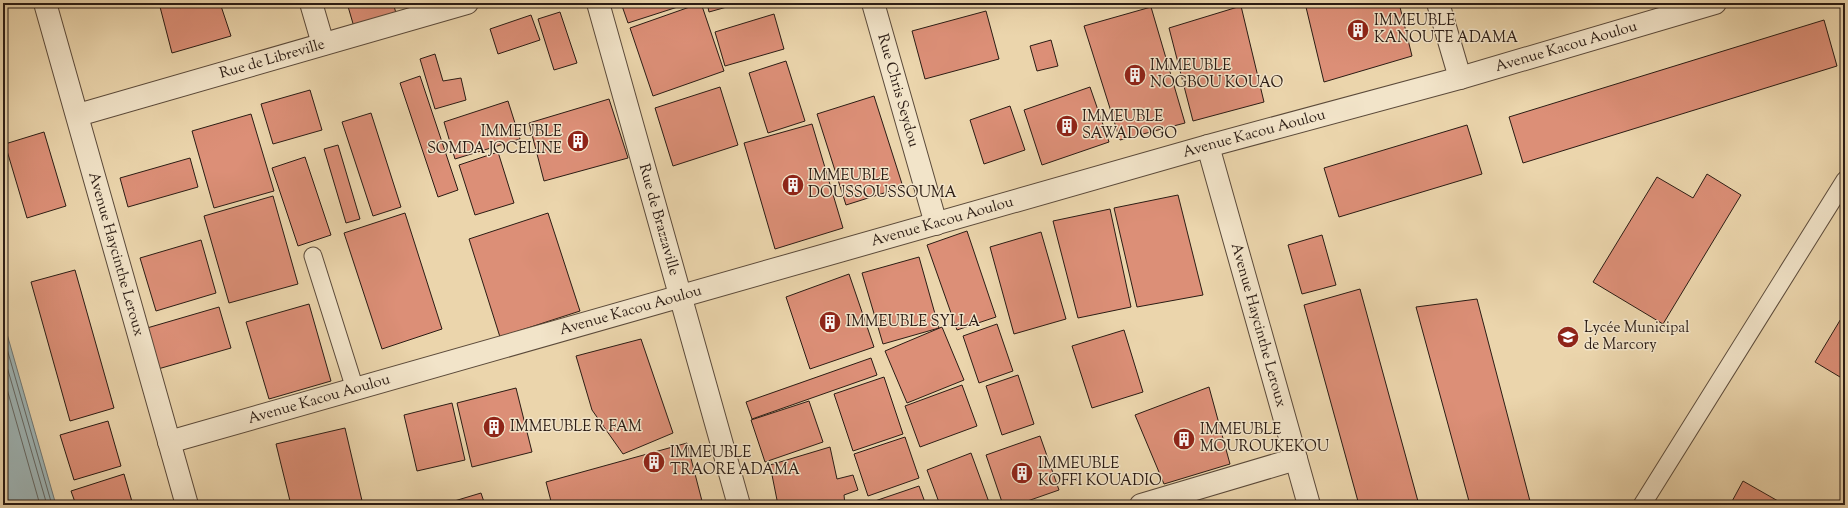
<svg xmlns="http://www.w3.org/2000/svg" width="1848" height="508" viewBox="0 0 1848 508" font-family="'Sorts Mill Goudy',serif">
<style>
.water{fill:#9eb5b6;stroke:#707875}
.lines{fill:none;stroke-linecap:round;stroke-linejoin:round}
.shore{stroke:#646865;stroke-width:1}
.building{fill:#dc8f77;stroke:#2b1c14}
.service-casing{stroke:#5b4a3a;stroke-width:19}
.minor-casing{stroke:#5b4a3a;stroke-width:24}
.service{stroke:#f2e4c9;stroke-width:17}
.minor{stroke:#f2e4c9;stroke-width:22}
.labels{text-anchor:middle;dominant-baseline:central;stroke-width:3;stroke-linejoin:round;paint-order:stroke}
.poi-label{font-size:15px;fill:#2b1c14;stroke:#f2e4c9;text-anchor:start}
.street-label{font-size:15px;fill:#2b1c14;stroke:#f2e4c9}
</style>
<rect width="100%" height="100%" fill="#ebd5ac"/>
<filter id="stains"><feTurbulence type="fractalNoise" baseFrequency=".005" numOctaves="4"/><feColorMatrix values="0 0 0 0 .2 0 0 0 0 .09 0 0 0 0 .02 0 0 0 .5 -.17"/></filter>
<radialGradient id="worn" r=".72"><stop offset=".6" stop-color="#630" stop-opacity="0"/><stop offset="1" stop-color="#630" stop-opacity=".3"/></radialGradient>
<!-- water -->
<polygon class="water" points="3,321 3,320 56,505 9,505 3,485"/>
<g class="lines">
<!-- shore -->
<g class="shore">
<polyline points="3,335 52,505"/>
<polyline points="3,353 47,505"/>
<polyline points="3,375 40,505"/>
</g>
</g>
<!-- building -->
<g class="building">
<polygon points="159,3 220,3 231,36 172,53"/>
<polygon points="347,3 393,3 396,13 354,27"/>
<polygon points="621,3 690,3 628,23"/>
<polygon points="701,3 724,71 653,96 630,28"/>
<polygon points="707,3 741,3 709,12"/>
<polygon points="1305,3 1399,3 1412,56 1324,82"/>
<polygon points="1241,6 1264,102 1193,121 1169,28"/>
<polygon points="1151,7 1185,123 1120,140 1084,26"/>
<polygon points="986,11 999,59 925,79 912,31"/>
<polygon points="560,12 577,63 554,70 538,19"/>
<polygon points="774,14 784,49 725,66 715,32"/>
<polygon points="531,15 540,40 498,54 490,29"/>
<polygon points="1824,20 1837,66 1523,163 1509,117"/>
<polygon points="3,22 6,31 3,32"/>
<polygon points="1051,40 1058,66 1037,71 1030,46"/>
<polygon points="435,54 443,81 461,78 466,100 435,109 420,59"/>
<polygon points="786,61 805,121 768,133 749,73"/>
<polygon points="420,76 458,190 438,197 400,83"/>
<polygon points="720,87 738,145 673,166 655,108"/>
<polygon points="1090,87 1109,142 1042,165 1024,110"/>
<polygon points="310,90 322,130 273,144 261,104"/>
<polygon points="874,96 903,187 846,205 817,114"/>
<polygon points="609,99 628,158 544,181 529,123"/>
<polygon points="508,101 520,139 455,159 444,122"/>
<polygon points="1010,106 1025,150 984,164 970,120"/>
<polygon points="371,113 401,207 373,216 342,122"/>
<polygon points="251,114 274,191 214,208 192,131"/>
<polygon points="812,124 843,228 775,249 744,143"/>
<polygon points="1467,125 1482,174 1339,217 1324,168"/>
<polygon points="44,132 66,206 27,218 5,144"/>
<polygon points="338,145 360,219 346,223 324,149"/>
<polygon points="498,152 514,203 475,215 459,165"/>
<polygon points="305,157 331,235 298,246 272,168"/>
<polygon points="190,158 198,187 128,207 120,178"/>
<polygon points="1707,174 1741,195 1663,324 1593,282 1657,177 1693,198"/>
<polygon points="1178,195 1203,295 1137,307 1114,208"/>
<polygon points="273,196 298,284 229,303 204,216"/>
<polygon points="1110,209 1131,307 1078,318 1053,221"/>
<polygon points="405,213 442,329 382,349 344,233"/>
<polygon points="548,213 580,311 500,337 469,239"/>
<polygon points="967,231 996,317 957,330 927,245"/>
<polygon points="1041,232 1066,319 1014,334 990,247"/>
<polygon points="1322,235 1336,285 1302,294 1288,245"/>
<polygon points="201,240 216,293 156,311 140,258"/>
<polygon points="919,257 939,328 883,344 862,273"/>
<polygon points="75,270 114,408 70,421 31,282"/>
<polygon points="849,274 874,347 810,369 786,297"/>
<polygon points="1360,289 1419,505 1359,505 1304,305"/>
<polygon points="1477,299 1531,505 1470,505 1416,307"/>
<polygon points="309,304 331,381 269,399 246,322"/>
<polygon points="219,307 231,348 158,369 147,328"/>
<polygon points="1845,312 1845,380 1815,362"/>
<polygon points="997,324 1013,371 979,383 963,336"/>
<polygon points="942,327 964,380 907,403 885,351"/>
<polygon points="1124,330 1143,392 1092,408 1072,346"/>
<polygon points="641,339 673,433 623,454 592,410 576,356"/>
<polygon points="871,358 877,375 752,419 746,402"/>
<polygon points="1018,375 1034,424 1002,435 986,386"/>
<polygon points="884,377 903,434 853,451 834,394"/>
<polygon points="962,385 977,426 920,447 905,406"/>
<polygon points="1209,387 1230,464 1164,484 1135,415"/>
<polygon points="516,388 532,452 472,467 457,403"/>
<polygon points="809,401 823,442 765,462 751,420"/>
<polygon points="452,403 465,460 417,471 404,415"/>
<polygon points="108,421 121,466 74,480 60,435"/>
<polygon points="345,428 363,505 291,505 276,444"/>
<polygon points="1040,436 1059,490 1016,505 1003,505 986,455"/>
<polygon points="905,437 919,478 868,496 854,454"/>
<polygon points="687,443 702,501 688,505 552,505 546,482"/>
<polygon points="830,447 837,479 853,475 858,490 844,495 845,505 778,505 770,465"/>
<polygon points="971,453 990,505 940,505 927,470"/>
<polygon points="124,474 133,505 76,505 71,491"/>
<polygon points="1743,481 1785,505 1730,505"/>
<polygon points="919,486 926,505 870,505 869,503"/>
<polygon points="481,493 485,505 441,505"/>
<polygon points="861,502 862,505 849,505"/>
</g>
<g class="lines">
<!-- service casing -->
<g class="service-casing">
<g id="service">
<polyline points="313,256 355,389"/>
<polyline points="1642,505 1845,180"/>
</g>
</g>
<!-- minor casing -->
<g class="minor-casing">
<g id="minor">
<path id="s1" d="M45 3 187 505"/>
<polyline points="311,3 323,44"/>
<path id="s2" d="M598 3 739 505"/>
<path id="s3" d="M873 3 936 224"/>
<polyline points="1438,3 1460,78"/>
<path id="s4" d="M78 115 467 3"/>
<path id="s5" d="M1208 146 1309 505"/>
<path id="s6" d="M169 442 1208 146 1460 78 1715 3"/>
<polyline points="1141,505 1296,459"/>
</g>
</g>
<!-- service -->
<use href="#service" class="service"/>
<!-- minor -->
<use href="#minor" class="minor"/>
</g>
<!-- icons -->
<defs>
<g id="building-disc" transform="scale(1.15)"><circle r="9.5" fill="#8f2418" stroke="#f2e4c9"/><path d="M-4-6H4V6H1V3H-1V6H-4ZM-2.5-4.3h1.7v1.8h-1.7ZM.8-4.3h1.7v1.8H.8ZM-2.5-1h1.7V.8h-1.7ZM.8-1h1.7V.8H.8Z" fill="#fff"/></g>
<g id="school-disc" transform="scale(1.15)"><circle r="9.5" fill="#8f2418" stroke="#f2e4c9"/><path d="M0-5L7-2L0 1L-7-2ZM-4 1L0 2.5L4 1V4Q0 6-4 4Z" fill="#fff"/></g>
</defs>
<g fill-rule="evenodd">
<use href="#building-disc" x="1358" y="30"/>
<use href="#building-disc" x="1135" y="75"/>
<use href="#building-disc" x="1067" y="126"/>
<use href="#building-disc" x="578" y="141"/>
<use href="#building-disc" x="793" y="185"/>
<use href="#building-disc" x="830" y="322"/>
<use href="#school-disc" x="1568" y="337"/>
<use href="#building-disc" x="494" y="427"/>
<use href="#building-disc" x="1184" y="439"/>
<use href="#building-disc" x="654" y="462"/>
<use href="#building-disc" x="1022" y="473"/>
</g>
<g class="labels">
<!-- poi labels -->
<g class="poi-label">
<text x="1374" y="21">IMMEUBLE<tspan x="1374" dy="17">KANOUTE ADAMA</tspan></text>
<text x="1150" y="66">IMMEUBLE<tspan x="1150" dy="17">NOGBOU KOUAO</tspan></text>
<text x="1082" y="117">IMMEUBLE<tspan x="1082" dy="17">SAWADOGO</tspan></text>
<text x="562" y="132" text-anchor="end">IMMEUBLE<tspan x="562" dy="17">SOMDA JOCELINE</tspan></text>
<text x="808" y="176">IMMEUBLE<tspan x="808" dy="17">DOUSSOUSSOUMA</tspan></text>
<text x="846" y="322">IMMEUBLE SYLLA</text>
<text x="1584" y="328">Lycée Municipal<tspan x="1584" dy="17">de Marcory</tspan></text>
<text x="510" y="427">IMMEUBLE R FAM</text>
<text x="1200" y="430">IMMEUBLE<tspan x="1200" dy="17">MOUROUKEKOU</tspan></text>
<text x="670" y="453">IMMEUBLE<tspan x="670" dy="17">TRAORE ADAMA</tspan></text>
<text x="1038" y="464">IMMEUBLE<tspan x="1038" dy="17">KOFFI KOUADIO</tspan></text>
</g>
<!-- street labels -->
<g class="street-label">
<text stroke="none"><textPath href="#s6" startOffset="1452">Avenue Kacou Aoulou</textPath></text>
<text stroke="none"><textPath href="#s4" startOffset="202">Rue de Libreville</textPath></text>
<text stroke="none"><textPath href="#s3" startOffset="91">Rue Chris Seydou</textPath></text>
<text stroke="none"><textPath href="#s6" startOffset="1128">Avenue Kacou Aoulou</textPath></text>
<text stroke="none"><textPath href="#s2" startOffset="225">Rue de Brazzaville</textPath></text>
<text stroke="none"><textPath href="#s6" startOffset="804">Avenue Kacou Aoulou</textPath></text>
<text stroke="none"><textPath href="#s1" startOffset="261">Avenue Haycinthe Leroux</textPath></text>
<text stroke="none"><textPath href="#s6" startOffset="480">Avenue Kacou Aoulou</textPath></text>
<text stroke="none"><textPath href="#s5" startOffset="186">Avenue Haycinthe Leroux</textPath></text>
<text stroke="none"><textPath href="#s6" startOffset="156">Avenue Kacou Aoulou</textPath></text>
</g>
</g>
<!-- margin -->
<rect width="1848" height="508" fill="none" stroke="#ebd5ac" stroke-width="16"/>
<rect x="4" y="4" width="1840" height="500" fill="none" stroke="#2b1c14" stroke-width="2"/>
<rect x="8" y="8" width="1832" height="492" fill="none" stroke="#2b1c14"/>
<rect width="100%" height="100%" filter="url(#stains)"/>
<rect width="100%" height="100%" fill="url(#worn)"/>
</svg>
